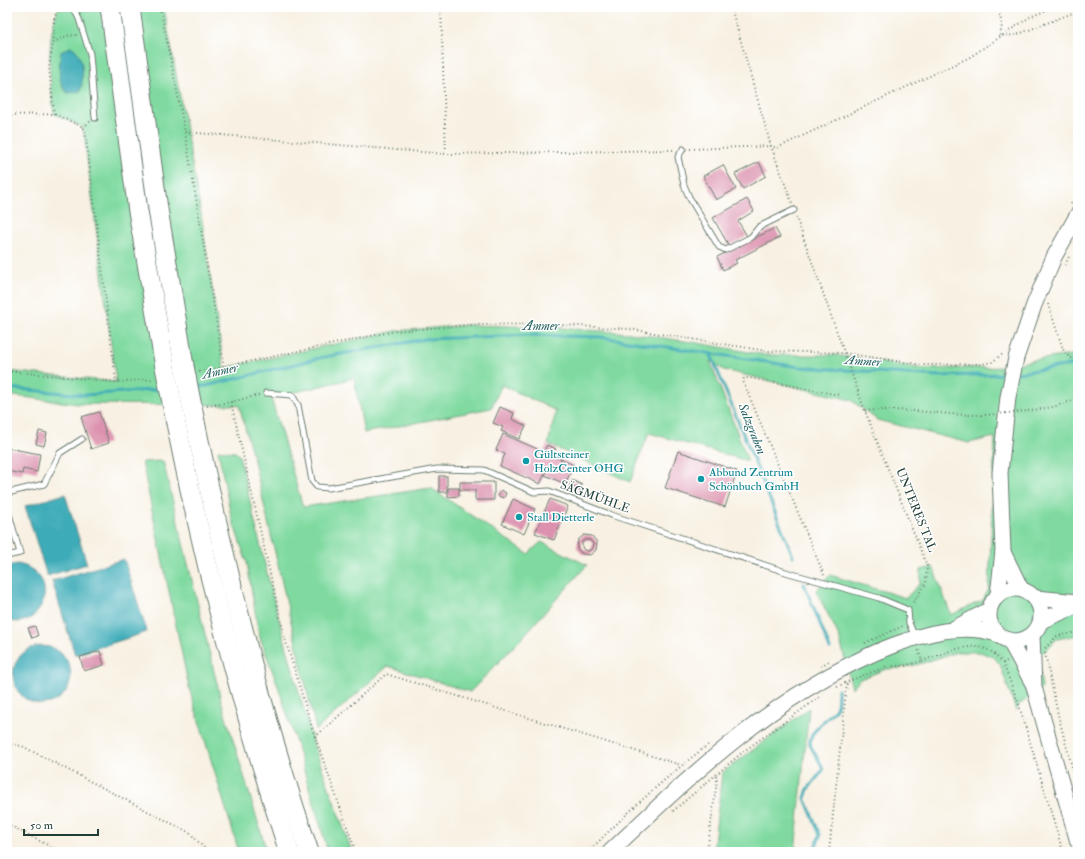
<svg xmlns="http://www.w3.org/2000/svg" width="1085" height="859" viewBox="0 0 1085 859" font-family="'IM FELL Double Pica',serif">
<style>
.green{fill:#80daa0;stroke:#508c6a}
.water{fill:#3cacb8;stroke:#2e7476}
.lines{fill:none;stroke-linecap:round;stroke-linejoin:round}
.stream{stroke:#3cacb8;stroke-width:3}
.building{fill:#dc92ae;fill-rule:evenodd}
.lane-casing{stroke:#6b7c71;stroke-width:7}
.secondary-casing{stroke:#6b7c71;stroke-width:17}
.highway-casing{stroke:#6b7c71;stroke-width:21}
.path{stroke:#6b7c71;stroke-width:2;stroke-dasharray:1 3;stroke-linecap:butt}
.lane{stroke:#fff;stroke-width:5}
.secondary{stroke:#fff;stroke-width:15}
.highway{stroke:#fff;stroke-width:19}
.highway-bridge-casing{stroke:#6b7c71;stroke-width:21;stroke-linecap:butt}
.path-bridge{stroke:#6b7c71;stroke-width:2;stroke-dasharray:1 3;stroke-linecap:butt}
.highway-bridge{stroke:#fff;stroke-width:19}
.culture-dot{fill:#0f9aa8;stroke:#fff;stroke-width:1.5}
.labels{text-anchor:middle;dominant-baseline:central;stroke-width:3;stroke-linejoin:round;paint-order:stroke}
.culture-label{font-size:12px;fill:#0d838f;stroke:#fff;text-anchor:start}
.street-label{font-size:12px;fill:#1f3d34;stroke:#fff}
.water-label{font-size:13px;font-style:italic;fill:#296462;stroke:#fff}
</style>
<rect width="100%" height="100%" fill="#fff"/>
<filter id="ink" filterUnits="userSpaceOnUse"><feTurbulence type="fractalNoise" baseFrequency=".025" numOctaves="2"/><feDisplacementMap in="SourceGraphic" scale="8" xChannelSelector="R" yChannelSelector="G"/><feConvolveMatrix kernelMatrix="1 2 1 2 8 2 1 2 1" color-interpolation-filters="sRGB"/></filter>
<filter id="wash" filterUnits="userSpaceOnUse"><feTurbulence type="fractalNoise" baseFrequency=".012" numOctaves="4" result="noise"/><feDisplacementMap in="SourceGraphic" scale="16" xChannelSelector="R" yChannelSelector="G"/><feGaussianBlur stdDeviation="0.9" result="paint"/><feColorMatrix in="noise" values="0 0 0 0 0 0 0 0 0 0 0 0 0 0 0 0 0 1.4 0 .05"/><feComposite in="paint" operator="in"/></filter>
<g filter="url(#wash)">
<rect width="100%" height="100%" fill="#f8f1e3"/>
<!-- green -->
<g class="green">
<path d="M59 7H164L201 214 224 368 395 331 469 325 548 327 629 333 692 342 766 355H834L923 369 1005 367 1029 361 1078 354V635L1057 639 1038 657 1042 688 1019 705 1016 711 1000 664 993 657 980 652H957L919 664 901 668 886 669 860 679 852 688 839 636 816 591 830 575 906 598 920 583 921 570 933 567 951 615 983 600 989 589 995 437 969 443 877 420 851 400 724 370 710 361 748 461 649 433 630 482 548 444 556 411 502 385 491 408 364 433 354 378 271 398 303 507 431 488 528 554 541 542 587 565 520 640 470 692 388 666 316 730 253 457 239 405 78 404 7 395V371L116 382 83 127 54 114C50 79 45 41 59 7Z"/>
<polygon points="218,450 235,452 239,455 272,594 313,743 352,852 328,852 294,736 278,686 259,635 247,563 231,516"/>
<polygon points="163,461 221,700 267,852 239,852 189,688 142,462"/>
<polygon points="809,708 795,852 713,852 722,773"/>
</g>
<!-- water -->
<g class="water">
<path d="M70 47 74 48C84 57 84 79 80 91L68 93C57 86 59 64 61 52Z"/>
<polygon points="65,494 87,564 47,576 25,506"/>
<polygon points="124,559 147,632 75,655 52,581"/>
<path d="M18 564C64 574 43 633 7 620V566Z"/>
<circle cx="42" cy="675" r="29"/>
</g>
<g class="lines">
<!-- stream -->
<g class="stream">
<polyline points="711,355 793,556"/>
<polyline points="1017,373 1078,364"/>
<polyline points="194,386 206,386 324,357 426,339 529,335 601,337 800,367 938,376 1009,374"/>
<polyline points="7,388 85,395 163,389"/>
<polyline points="804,584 830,649"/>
<path d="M814 852 820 835 805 798 808 789 823 770C821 760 811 751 810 743 809 730 831 718 837 706 838 702 838 695 838 690"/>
</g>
</g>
<g id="blocks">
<!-- building -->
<g class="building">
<polygon points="759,162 766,176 743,189 735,174"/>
<polygon points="723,165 736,189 716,200 703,176"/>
<polygon points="747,199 754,211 738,221 747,236 729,246 713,218"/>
<polygon points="775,228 780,237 735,260 737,263 723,270 717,257"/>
<polygon points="500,407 514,413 512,419 526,426 519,439 501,431 503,427 493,423"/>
<polygon points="99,412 109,443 91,449 81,417"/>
<polygon points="39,431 47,433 44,446 36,444"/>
<polygon points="503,434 574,465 565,484 545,475 549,465 540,484 500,466 505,454 496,450"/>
<polygon points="547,445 556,449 554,455 544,451"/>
<polygon points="7,448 40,454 37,472 23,469 22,474 7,471"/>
<polygon points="678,451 737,471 725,507 665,488"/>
<rect x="439" y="476" width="8" height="16"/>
<polygon points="572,480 582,485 580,491 569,486"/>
<polygon points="460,482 494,482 494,500 475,500 475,490 460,490"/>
<polygon points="448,488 459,488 459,496 448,497"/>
<polygon points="501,490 506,493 504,498 498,496"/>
<polygon points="513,499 535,509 524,534 502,524"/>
<polygon points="550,499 568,506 554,540 535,533"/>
<path d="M584 535 592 536 597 542 596 550 590 555 582 554 577 548 578 540ZM586 540H590L593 544 592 548 589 551 584 550 582 547V542Z"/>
<polygon points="35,626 38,636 32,638 28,628"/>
<polygon points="100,651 104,665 84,671 80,657"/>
</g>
</g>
</g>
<g filter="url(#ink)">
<use href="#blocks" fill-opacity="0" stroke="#6b7c71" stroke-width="1"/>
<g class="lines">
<!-- lane casing -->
<g class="lane-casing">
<g id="lane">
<polyline points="73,7 79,19 90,54 95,118"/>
<polyline points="683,149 678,157 684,185 689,197 719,247 726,250 751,237 759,227 794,210"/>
<polyline points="266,393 292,395 298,405 312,481 317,487 329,488 437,469 484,470 534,492 549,491 614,516 789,573 879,598 908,610 909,623 915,637"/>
<polyline points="7,493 44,484 60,453 82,439"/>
<polyline points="7,507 20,553 7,556"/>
</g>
</g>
<!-- secondary casing -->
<g class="secondary-casing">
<g id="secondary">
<polyline points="1003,552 1021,589"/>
<circle cx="1015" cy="615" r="26"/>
<polyline points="998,595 1003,551 1000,473 1008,397 1016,358 1034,305 1054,257 1078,214"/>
<polyline points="1036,598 1078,602"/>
<polyline points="1041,621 1078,605"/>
<polyline points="955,628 989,610"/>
<polyline points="1032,635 1034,687 1078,842"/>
<polyline points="1009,640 1032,682"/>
<path d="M610 852C694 772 784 687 894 645 927 633 962 623 997 634"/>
</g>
</g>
<!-- highway casing -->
<g class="highway-casing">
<g id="highway">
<polyline points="110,7 138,211 165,367"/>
<polyline points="130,7 158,209 184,366"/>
<path d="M195 422C225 567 261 712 309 852"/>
<path d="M176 423C205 568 243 711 289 852"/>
</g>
</g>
<!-- path -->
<g class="path">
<polyline points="160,7 185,132 224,368"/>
<polyline points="441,7 446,154"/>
<polyline points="731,7 771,146 792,203"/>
<polyline points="998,7 1002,25 1000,36 1016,35 1078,11"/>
<polyline points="53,43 54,19 59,7"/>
<polyline points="54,114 49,68 53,43 66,36 78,35"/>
<polyline points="7,115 54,114 83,127 85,131 116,382"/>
<polyline points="83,127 91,121"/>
<polyline points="185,132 446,154 674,150"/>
<polyline points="690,149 771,146 777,148 970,57 1030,17 1054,7"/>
<polyline points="1071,204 1078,194"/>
<polyline points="796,217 865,411 927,566 926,583 912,604"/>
<polyline points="1065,265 1069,257"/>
<polyline points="1048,304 1064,352 1071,358 1078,358"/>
<polyline points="7,371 116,382 153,379"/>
<polyline points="199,372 395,331 469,325 547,324 629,329 767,351 844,353 922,365 982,364 992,362 1004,353"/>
<polyline points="231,402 285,639 315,737 356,852"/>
<polyline points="207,406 231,402 259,395"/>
<path d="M865 411C905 407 945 416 985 415"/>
<polyline points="1028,411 1053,407 1078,399"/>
<polyline points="824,575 743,381 744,378 750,378 839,395"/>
<polyline points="865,643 903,626"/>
<polyline points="1045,648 1057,636 1078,632"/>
<polyline points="1045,653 1058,715 1078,789"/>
<path d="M922 661C940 655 964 643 983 648 992 650 997 657 1003 663L1007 661"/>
<polyline points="1003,663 1019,705 1063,852"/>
<polyline points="821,666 829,661"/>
<polyline points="837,687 847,682"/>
<polyline points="315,737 386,674 681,765"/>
<polyline points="7,744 22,746 190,833 208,852"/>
<polyline points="673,811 744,751 821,696"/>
<polyline points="7,824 61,852"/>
<path d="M588 852C626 814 664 778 708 745"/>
<polyline points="707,852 717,781 716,776"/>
<polyline points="829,852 847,682 887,666 904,666 922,661 918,649"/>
</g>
<!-- lane -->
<use href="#lane" class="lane"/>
<!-- secondary -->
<use href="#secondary" class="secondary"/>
<!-- highway -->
<use href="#highway" class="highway"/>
<!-- highway-bridge casing -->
<g class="highway-bridge-casing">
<g id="highway-bridge">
<polyline points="184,366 195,422"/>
<polyline points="165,367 176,423"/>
</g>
</g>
<!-- path-bridge -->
<polyline class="path-bridge" points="985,415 1028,411"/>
<!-- highway-bridge -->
<use href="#highway-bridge" class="highway-bridge"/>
</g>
</g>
<!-- markers -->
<g class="culture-dot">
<circle cx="526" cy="461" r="4"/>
<circle cx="701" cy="479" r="4"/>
<circle cx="519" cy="517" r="4"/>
</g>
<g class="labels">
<!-- culture labels -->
<g class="culture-label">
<text x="534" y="454">Gültsteiner<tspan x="534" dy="14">HolzCenter OHG</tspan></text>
<text x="709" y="472">Abbund Zentrum<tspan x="709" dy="14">Schönbuch GmbH</tspan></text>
<text x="527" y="517">Stall Dietterle</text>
</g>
<!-- street labels -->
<g class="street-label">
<text transform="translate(595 497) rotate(20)">SÄGMÜHLE</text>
<text transform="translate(916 510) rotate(68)">UNTERES TAL</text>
</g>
<!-- water labels -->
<g class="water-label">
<text x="541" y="326">Ammer</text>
<text transform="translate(863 361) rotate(4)">Ammer</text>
<text transform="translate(220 371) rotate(-12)">Ammer</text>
<text transform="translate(752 429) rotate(68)">Salzgraben</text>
</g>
</g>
<!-- margin -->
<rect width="1085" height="859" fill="none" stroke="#fff" stroke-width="24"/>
<!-- scale -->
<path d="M24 829v6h74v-6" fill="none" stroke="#1f3d34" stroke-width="2"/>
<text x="30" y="829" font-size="12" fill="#1f3d34" stroke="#ffffff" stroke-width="3" paint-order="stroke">50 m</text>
</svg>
